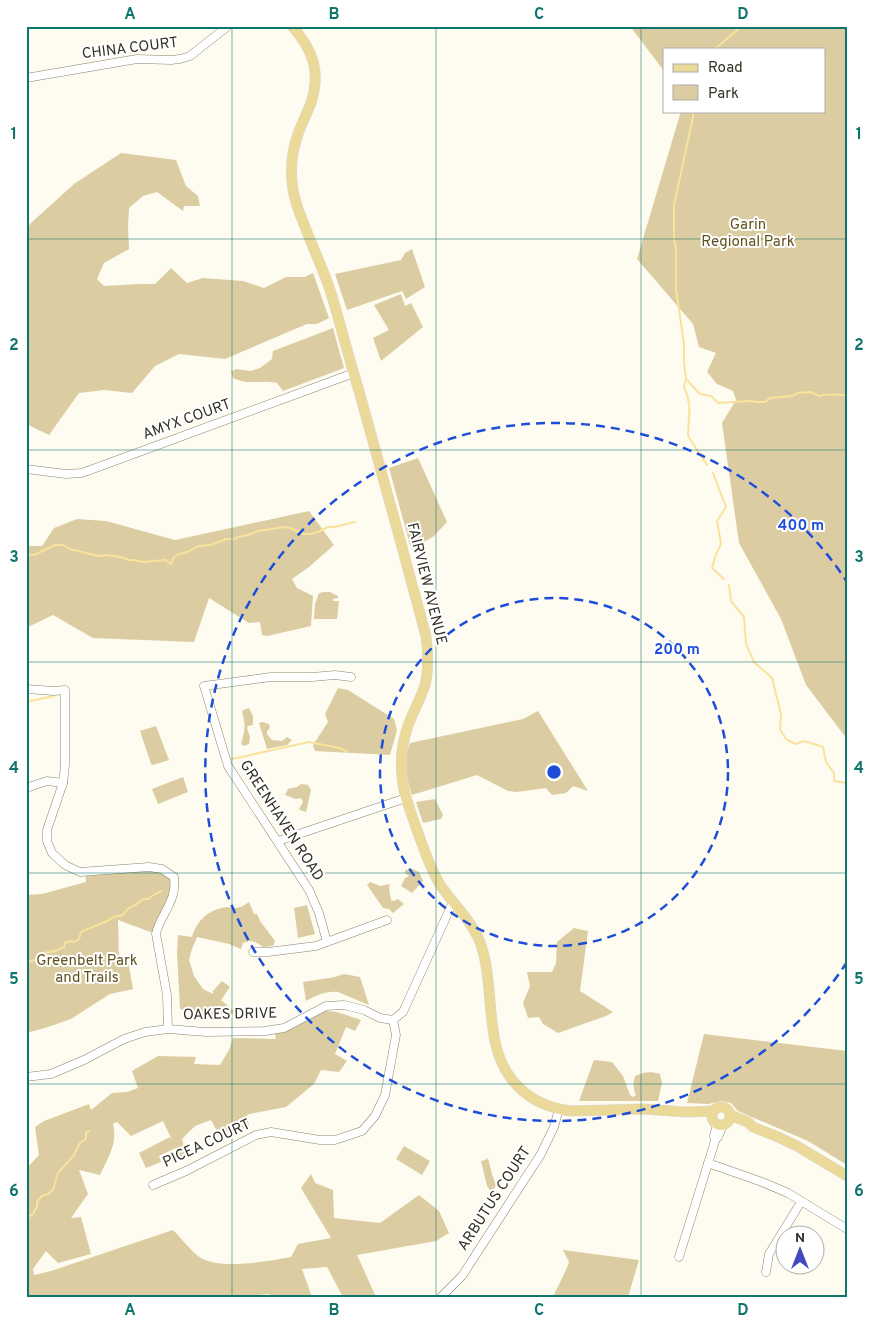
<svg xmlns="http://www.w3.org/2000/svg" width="873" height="1323" viewBox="0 0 873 1323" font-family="Overpass,sans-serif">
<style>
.green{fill:#dbcda1}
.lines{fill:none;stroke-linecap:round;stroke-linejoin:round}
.stream{stroke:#f9e39c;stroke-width:2}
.minor-casing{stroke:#8b846b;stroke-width:9}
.major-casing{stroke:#dadad8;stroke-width:11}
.minor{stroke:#fff;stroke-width:8}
.major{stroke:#ebd99a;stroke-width:10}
.grid{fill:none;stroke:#0f766e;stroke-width:1;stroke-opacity:0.55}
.ring{fill:none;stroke:#1d4ed8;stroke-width:2.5;stroke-dasharray:9 6}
.labels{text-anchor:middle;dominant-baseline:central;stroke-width:4;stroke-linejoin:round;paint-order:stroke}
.street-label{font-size:15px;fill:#333026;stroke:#fff}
.park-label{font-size:15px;fill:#61521d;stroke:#fff}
.centre{fill:#1d4ed8;stroke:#fff;stroke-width:2.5}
.ring-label{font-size:15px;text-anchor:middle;font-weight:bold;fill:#1d4ed8;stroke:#fff;stroke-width:4;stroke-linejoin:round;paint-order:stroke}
.neatline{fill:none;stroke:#0f766e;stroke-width:2}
.grid-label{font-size:16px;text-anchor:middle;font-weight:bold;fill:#0f766e}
</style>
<rect width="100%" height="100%" fill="#fefbf0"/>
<!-- green -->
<g class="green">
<polygon points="630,26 847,26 847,739 806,685 781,619 739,543 722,423 736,400 733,391 717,384 707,372 716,353 699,347 693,324 637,259 681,111 824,111 824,49 664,49 664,71"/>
<polygon points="121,153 176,160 186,186 198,196 200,206 184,206 183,211 157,192 143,196 129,208 128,227 129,249 104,263 97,279 104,286 141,284 155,284 171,268 187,283 203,278 243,281 264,288 286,277 305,277 313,273 329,318 317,324 307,324 225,359 179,354 155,366 132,393 104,390 79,393 49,435 26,424 26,230 31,223 74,184"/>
<polygon points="412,249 425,287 406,299 402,291 347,310 335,274 401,260 405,253"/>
<polygon points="401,294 405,306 411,303 423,327 381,361 373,338 389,330 374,305"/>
<path d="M333 328 344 368 283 391 277 383C260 379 250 386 233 378L231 372 236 369 250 371 260 368 272 359 273 351Z"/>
<polygon points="418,458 447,522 434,536 414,548 410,545 389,468"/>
<polygon points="309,511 334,545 309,567 292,579 297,588 313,596 311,626 267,636 262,635 260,622 249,623 209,598 194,642 93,638 53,615 26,628 26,546 42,546 54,528 77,519 106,521 175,540"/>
<polygon points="324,592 330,592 338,596 338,598 333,599 333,601 339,601 337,619 314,619 315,604 319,593"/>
<polygon points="338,688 348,690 394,719 397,730 390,755 315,751 313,745 328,722 325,714"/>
<path d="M249 708 253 716V725L248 726 247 728 250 737 249 744 244 746 241 744C245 731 246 725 242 712L243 710Z"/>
<path d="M538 711 588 791 573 786 566 793 552 795 546 788 517 792 508 791 477 775 412 795C406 775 401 763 410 743L523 719Z"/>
<polygon points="262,722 269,724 270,728 267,731 267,734 272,740 282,741 287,737 292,740 287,745 267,749 259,723"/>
<polygon points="156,726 169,760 153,765 151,764 140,731"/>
<polygon points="183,777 188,792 158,804 152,789"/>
<polygon points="301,784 308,785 311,790 306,812 300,810 299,809 303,802 301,798 296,799 285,795 288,789 297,787"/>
<polygon points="435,799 443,815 441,819 423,823 416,802"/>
<polygon points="149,867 172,870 174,882 156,934 118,920 119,961 128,961 133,989 110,994 71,1019 45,1028 26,1033 26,895 42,894 86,882 85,873"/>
<polygon points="413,869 419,872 423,881 412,893 401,886 405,878 409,876 405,873 405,870"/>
<polygon points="370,882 380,886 390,884 389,888 391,900 394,901 398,899 404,904 393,913 389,909 383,908 367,885"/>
<path d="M249 902 254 914H257L260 921 275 941 273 946 263 947C256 942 252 939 243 943L241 949 229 944 197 937 192 949 189 960 194 976 203 989 213 994V991L222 981 230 987 221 1000 234 1011 232 1015C215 1014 196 1015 180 1009L177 953 178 935 192 937C197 920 209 909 227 907 229 907 232 908 234 908 240 908 245 905 249 902Z"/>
<polygon points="307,905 315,934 298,938 294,908"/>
<polygon points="574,928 588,931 580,991 613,1012 606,1016 558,1033 543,1024 539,1017 528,1018 523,1003 530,986 527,972 552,972 556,963 557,942"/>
<path d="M344 974 360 977 369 1005 338 992C326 991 317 995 306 1001L303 982 335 977Z"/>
<path d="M325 1011 337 1012 361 1020 355 1031 346 1027 335 1054 347 1061 339 1072 321 1070 314 1084 286 1107 249 1114 247 1115 249 1126 219 1135 211 1120 195 1126 182 1139 187 1157 181 1159 176 1148 159 1156 161 1162 146 1168 139 1153 170 1137 173 1142 163 1121 131 1136 117 1122 113 1124C118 1143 108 1158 100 1175L79 1170 88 1194 71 1218 81 1217 91 1254 58 1263 46 1251 33 1269 34 1275 51 1271 173 1230C180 1237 194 1254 201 1258 222 1270 268 1261 291 1257L298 1244 331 1238 301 1188 311 1174 315 1183 333 1190 334 1218 380 1223 419 1195 439 1211 449 1233 436 1241 357 1255 376 1297H343L327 1267 302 1269 312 1297H271L269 1294 257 1295 256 1297H26V1169L39 1155 35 1127 44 1121 89 1104 91 1110 112 1093 127 1092 138 1088 132 1071 158 1056 196 1057 194 1064 220 1065 229 1050 233 1038 276 1039 275 1034 311 1016Z"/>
<polygon points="704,1034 847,1051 847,1165 808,1141 738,1111 731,1103 722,1101 708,1104 687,1103"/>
<path d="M594 1060 612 1062 623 1076 630 1095 633 1097 636 1095C633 1088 633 1083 635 1076 643 1072 651 1071 660 1074L662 1083 658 1101H579Z"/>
<polygon points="404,1146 430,1161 422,1175 396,1159"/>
<polygon points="488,1158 492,1174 496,1185 492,1193 487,1186 481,1161 485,1160"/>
<path d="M563 1250 639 1260 628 1297H553C558 1285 565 1274 569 1262Z"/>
</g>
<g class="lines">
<!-- stream -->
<g class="stream">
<polyline points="715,49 742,26"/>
<path d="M693 111V117L674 205V237L676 251V289L684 344V363L686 379 684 387C693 406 688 417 688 436L707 465"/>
<path d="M687 380 700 394 711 396 718 403 749 401 758 402H765L770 398 792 396 798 393 810 392 820 396C828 393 838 395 847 395"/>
<polyline points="713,473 726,507 717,521 721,544 716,554 712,568 724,579"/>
<polyline points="26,555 34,555 55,545 63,545 70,549 98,556 106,555 121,557 129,560 133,560 143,562 165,560 171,564 174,557 179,554 188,552 198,546 210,545 227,539 235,539 238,537 248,535 258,531 285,527 290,528 304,534 310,534 318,532 328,527 334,527 355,522"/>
<polyline points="729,585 731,601 744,617 746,644 754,662 772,678 781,714 780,730 787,740 796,744 804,741 823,747 826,762 834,773 834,781 847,783"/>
<polyline points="26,702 54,696"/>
<polyline points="232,759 309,742 339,748 347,751"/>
<path d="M26 963 35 960H39L42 958 43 953 55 951 64 947 65 943 71 941 75 942 79 939 81 932C92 926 105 924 115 916 123 917 123 914 128 909 133 904 129 909 135 905 141 902 141 898 149 899L152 896 161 891"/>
<polyline points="26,1217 32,1215 37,1207 37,1202 42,1196 48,1194 53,1190 58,1173 74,1155 80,1143 86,1139 86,1133 89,1131"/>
</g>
<!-- minor casing -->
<g class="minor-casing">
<g id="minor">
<polyline points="26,78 137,59 171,60 180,59 190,56 228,26"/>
<polyline points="26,469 66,474 82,473 354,373"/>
<path d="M26 689 54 691 65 690V765L63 783 47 830V841L52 853 65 865 80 872 149 867 162 869 174 877C174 881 175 885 174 889 173 905 159 918 156 934L167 995 168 1029"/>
<polyline points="26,788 47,781 63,783"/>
<polyline points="278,841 406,798"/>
<polyline points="327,942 319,913 309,890 228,766 204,686 271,677 312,677 335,675 351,677"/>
<polyline points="253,952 268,952 316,946 387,920"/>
<polyline points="26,1077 51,1074 84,1060 124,1039 145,1032 168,1029 206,1032 265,1031 284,1028 326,1006 344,1005 364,1010 380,1018 393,1020 403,1012 453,902"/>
<polyline points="716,1139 718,1137 723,1125"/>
<polyline points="708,1163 762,1182 788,1193 847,1229"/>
<polyline points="153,1185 186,1171 256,1135 271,1132 320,1140 335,1140 362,1131 375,1116 385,1095 396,1035 393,1020"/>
<polyline points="679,1257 715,1141 714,1136 717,1124"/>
<polyline points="766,1272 769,1254 801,1202"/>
<polyline points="441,1297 462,1276 541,1154 554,1127 559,1109"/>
</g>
</g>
<!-- major casing -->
<g class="major-casing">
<g id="major">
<path d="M292 26C313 50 321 71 311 103 307 113 302 123 298 134 292 151 290 172 293 190 295 200 298 210 302 219 311 244 323 268 331 293 341 326 349 359 359 391 382 473 404 554 426 636 428 652 429 669 425 685 421 698 414 710 409 723 403 739 400 758 402 776 403 794 411 812 417 830 424 849 430 869 441 886 454 905 473 922 481 945 495 986 484 1042 510 1077 525 1098 547 1108 571 1111L643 1109 686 1112 714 1111"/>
<circle cx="721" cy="1116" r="9"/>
<polyline points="730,1115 748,1122 753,1127 778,1137 797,1146 847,1176"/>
</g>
</g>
<!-- minor -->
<use href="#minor" class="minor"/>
<!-- major -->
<use href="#major" class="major"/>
</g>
<!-- grid -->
<path class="grid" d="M232 26V1297M436 26V1297M641 26V1297M26 239H847M26 450H847M26 662H847M26 873H847M26 1084H847"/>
<!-- distance rings -->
<g class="ring">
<circle cx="554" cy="772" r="174"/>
<path d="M847 962A349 349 0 1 1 847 582"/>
</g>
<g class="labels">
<!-- street labels -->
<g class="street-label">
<text transform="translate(130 49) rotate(-7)">CHINA COURT</text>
<text transform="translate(187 420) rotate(-20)">AMYX COURT</text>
<text transform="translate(426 584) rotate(76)">FAIRVIEW AVENUE</text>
<text transform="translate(281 821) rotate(57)">GREENHAVEN ROAD</text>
<text transform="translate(230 1015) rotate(-1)">OAKES DRIVE</text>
<text transform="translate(207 1144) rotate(-25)">PICEA COURT</text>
<text transform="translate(495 1199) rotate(-57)">ARBUTUS COURT</text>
</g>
<!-- park labels -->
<g class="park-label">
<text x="748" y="225">Garin<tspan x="748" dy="17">Regional Park</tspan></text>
<text x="87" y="961">Greenbelt Park<tspan x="87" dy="17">and Trails</tspan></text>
</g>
</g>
<circle cx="554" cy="772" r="8" class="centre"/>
<g class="ring-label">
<text x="801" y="530">400 m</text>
<text x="677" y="654">200 m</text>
</g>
<!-- border -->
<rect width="873" height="1323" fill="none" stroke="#ffffff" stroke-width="55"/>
<!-- legend -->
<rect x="663" y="48" width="162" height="65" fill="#ffffff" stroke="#adaca8"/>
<rect x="673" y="64" width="25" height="8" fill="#ebd99a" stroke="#adaca8"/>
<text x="708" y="72" font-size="15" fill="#333026">Road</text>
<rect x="673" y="85" width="25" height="15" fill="#dbcda1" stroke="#adaca8"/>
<text x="708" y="98" font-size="15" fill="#333026">Park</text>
<!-- north arrow -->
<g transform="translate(800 1250)"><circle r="24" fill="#ffffff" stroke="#adaca8"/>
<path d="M0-4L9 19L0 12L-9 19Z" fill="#3f4abe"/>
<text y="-8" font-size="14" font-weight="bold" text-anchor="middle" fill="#333026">N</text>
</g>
<rect x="28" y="28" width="818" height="1268" class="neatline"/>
<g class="grid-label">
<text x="130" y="19">A</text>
<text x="334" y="19">B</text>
<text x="539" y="19">C</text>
<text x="743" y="19">D</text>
<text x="14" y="139">1</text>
<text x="859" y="139">1</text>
<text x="14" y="350">2</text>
<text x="859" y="350">2</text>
<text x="14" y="562">3</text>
<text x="859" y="562">3</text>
<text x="14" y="773">4</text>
<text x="859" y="773">4</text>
<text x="14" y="984">5</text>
<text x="859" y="984">5</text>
<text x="14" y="1196">6</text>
<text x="859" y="1196">6</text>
<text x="130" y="1315">A</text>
<text x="334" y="1315">B</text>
<text x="539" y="1315">C</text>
<text x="743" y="1315">D</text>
</g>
</svg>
